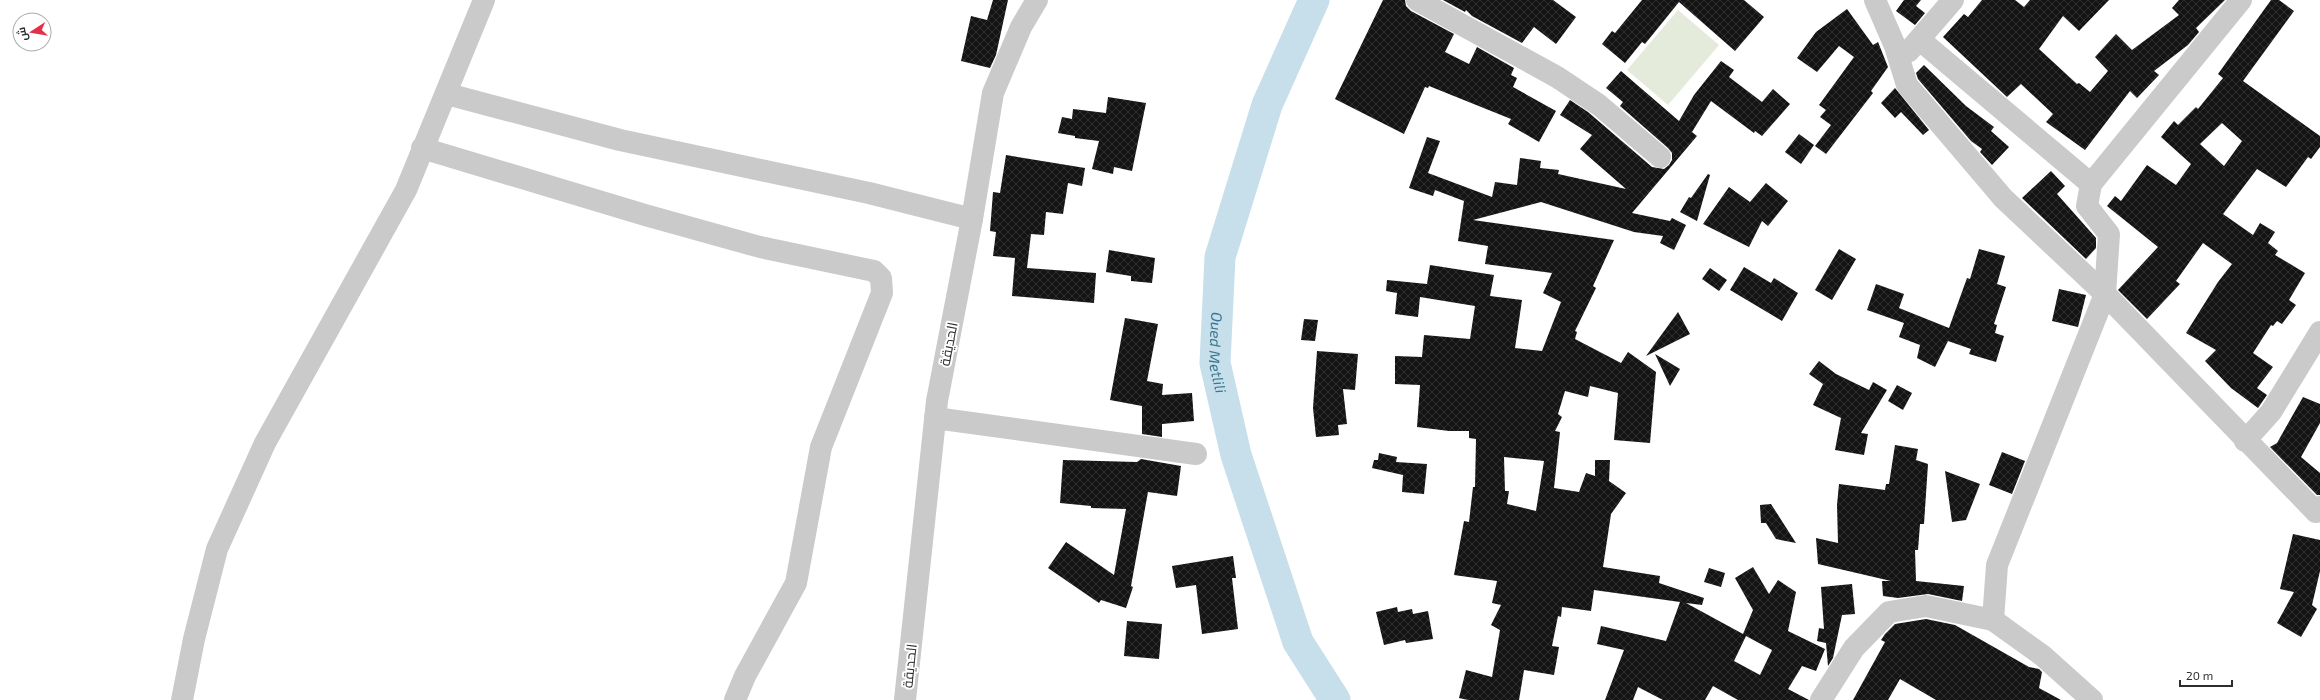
<svg xmlns="http://www.w3.org/2000/svg" width="2320" height="700" viewBox="0 0 2320 700" font-family="'Exo 2',Cairo,sans-serif">
<style>
.garden{fill:#e4ebda}
.lines{fill:none;stroke-linecap:round;stroke-linejoin:round}
.river{stroke:#c6dfeb;stroke-width:31}
.building{fill:url(#building-cross-hatch);fill-rule:evenodd}
.minor{stroke:#cacaca;stroke-width:22}
.labels{text-anchor:middle;dominant-baseline:central;stroke-width:4;stroke-linejoin:round;paint-order:stroke}
.street-label{font-size:14px;fill:#2d2d2d;stroke:#fff}
.water-label{font-size:15px;font-style:italic;fill:#3b758f;stroke:#fff}
</style>
<defs>
<pattern id="building-cross-hatch" width="8" height="8" patternUnits="userSpaceOnUse"><rect width="8" height="8" fill="#141414"/><path d="M0 0l8 8M0 8l8-8" fill="none" stroke="#2e2e2e"/></pattern>
</defs>
<rect width="100%" height="100%" fill="#fff"/>
<!-- garden -->
<polygon class="garden" points="1678,10 1719,45 1668,105 1627,70"/>
<g class="lines">
<!-- river -->
<path class="river" id="s1" d="M1314 0 1267 105 1220 257 1215 363 1236 455 1298 642 1335 700"/>
</g>
<!-- building -->
<g class="building">
<polygon points="993,0 1008,0 996,55 990,68 961,61 971,16 987,20"/>
<polygon points="1383,0 1405,0 1406,6 1411,11 1454,34 1445,52 1469,64 1477,47 1514,68 1511,75 1517,78 1513,87 1556,111 1539,142 1508,124 1511,119 1429,86 1428,88 1425,87 1404,134 1335,99"/>
<polygon points="1443,0 1553,0 1576,17 1556,44 1534,27 1522,43 1472,16 1466,10 1465,12"/>
<polygon points="1642,0 1744,0 1764,17 1735,51 1679,2 1645,44 1642,42 1625,63 1602,44 1612,31 1615,33"/>
<polygon points="1904,0 1921,0 1916,6 1925,13 1915,25 1896,11"/>
<polygon points="1982,0 2015,0 2024,7 2030,0 2109,0 2079,31 2063,16 2039,49 2077,84 2079,83 2090,92 2108,71 2095,57 2116,34 2132,50 2179,15 2172,8 2179,0 2225,0 2196,28 2199,32 2188,45 2154,71 2159,75 2137,98 2130,91 2085,150 2046,122 2053,114 2021,84 2007,97 1943,37 1964,14 1968,17"/>
<path d="M2271 0H2279L2294 11 2243 81 2320 136V147L2311 159 2308 157 2286 187 2257 169 2223 214 2253 235 2260 223 2275 232 2268 243 2278 251 2275 255 2305 273 2289 300 2296 305 2282 324 2277 321 2273 326 2271 325 2253 353 2273 367 2257 388 2267 395 2258 408 2231 388 2205 361 2216 350 2186 333 2218 282 2232 264 2203 243 2176 281 2180 284 2147 319 2118 290 2158 247 2107 206 2115 196 2121 201 2147 165 2176 185 2191 164 2161 137 2174 121 2178 125 2196 107 2198 109 2223 78 2218 74ZM2222 123 2242 141 2224 166 2200 144Z"/>
<polygon points="1847,9 1873,45 1878,42 1888,67 1871,91 1873,93 1826,154 1815,146 1831,125 1820,117 1826,110 1819,105 1854,57 1839,46 1817,72 1797,58 1816,32"/>
<path d="M1721 61 1734 70 1729 77 1762 102 1773 89 1790 104 1762 136 1755 131 1754 133 1711 101 1692 132 1697 136 1632 213 1670 221 1672 218 1686 225 1674 250 1660 243 1663 236 1634 232 1541 202 1473 220 1614 240 1593 286 1596 288 1575 331 1577 332 1575 339 1621 363 1628 352 1656 372 1650 443 1614 440 1618 393 1590 386 1588 397 1565 391 1558 414 1562 417 1555 431 1560 432 1554 488 1579 492 1586 473 1595 476V460H1610L1609 481 1626 493 1611 514 1603 567 1660 576 1659 583 1704 598 1702 605 1686 603 1743 634 1753 610 1735 578 1753 567 1769 594 1778 580 1796 592 1788 631 1825 649 1816 671 1802 666 1788 689 1809 700H1738L1713 686 1705 700H1663L1638 687 1633 700H1605L1624 650 1597 644 1601 626 1666 641 1680 602 1594 590 1591 611 1562 607 1561 617 1558 616 1552 646 1559 647 1554 675 1524 670 1519 700H1468L1459 698 1466 670 1492 677 1500 630 1491 625 1501 605 1492 603 1497 581 1454 575 1464 521 1469 522 1473 487H1475L1476 439 1469 438V431H1449L1417 427 1420 385 1395 384V356L1422 357 1424 335 1470 339 1475 306 1420 297 1418 317 1395 314 1397 293 1386 291 1387 280 1427 284 1430 265 1494 275 1490 296 1522 300 1515 348 1542 351 1561 302 1543 293 1552 273 1485 264 1488 246 1458 241 1464 201 1435 190 1433 196 1409 188 1427 137 1440 141 1428 173 1492 197 1495 182 1517 185 1520 158 1541 161 1540 168 1559 170 1558 174 1626 189 1580 149 1592 135 1560 115 1570 100 1588 112 1652 167 1664 169 1669 165 1672 160V153L1668 148 1620 106 1623 102 1606 88 1621 71 1679 121 1694 95ZM1504 457 1544 461 1536 511 1507 504 1509 491H1505ZM1746 636 1772 650 1760 675 1734 661Z"/>
<polygon points="1924,65 1966,106 1994,127 1991,131 2009,147 1992,165 1980,152 1982,149 1971,141 1918,79 1916,73"/>
<polygon points="1895,88 1929,130 1923,135 1901,112 1895,118 1881,103"/>
<polygon points="1108,97 1146,103 1132,171 1114,167 1113,174 1092,169 1099,141 1075,138 1075,136 1058,133 1062,117 1072,119 1073,109 1106,113"/>
<polygon points="1799,134 1814,145 1801,164 1785,152"/>
<polygon points="1006,155 1085,168 1082,186 1068,183 1063,214 1046,212 1044,235 1031,234 1027,268 1096,273 1094,303 1012,296 1015,258 993,256 996,232 990,231 993,192 1000,193"/>
<polygon points="2051,171 2065,186 2057,194 2096,238 2096,248 2086,259 2022,198"/>
<polygon points="1708,174 1710,175 1697,221 1680,212 1689,197 1691,198"/>
<polygon points="1766,183 1788,201 1768,226 1762,221 1749,247 1703,224 1729,187 1750,202"/>
<polygon points="1839,249 1856,259 1832,300 1815,290"/>
<polygon points="1979,249 2005,256 1997,284 2006,287 1994,324 1997,325 1995,333 2004,336 1996,362 1969,354 1971,349 1948,341 1935,367 1917,358 1920,345 1899,337 1904,323 1867,310 1876,284 1904,294 1899,308 1949,328 1967,278 1970,279"/>
<polygon points="1109,250 1155,258 1152,283 1131,281 1131,276 1106,272"/>
<polygon points="1744,267 1771,283 1774,278 1798,293 1782,321 1730,290"/>
<polygon points="1710,268 1727,280 1719,291 1702,279"/>
<polygon points="2059,289 2086,295 2078,327 2052,321"/>
<polygon points="1678,312 1690,334 1646,356"/>
<polygon points="1125,318 1158,324 1147,381 1163,384 1162,395 1192,393 1194,421 1162,424 1162,437 1142,434 1142,406 1110,400"/>
<polygon points="1304,319 1318,320 1315,341 1301,340"/>
<polygon points="1317,351 1358,354 1355,390 1343,389 1347,424 1338,425 1339,435 1316,437 1313,408"/>
<polygon points="1655,354 1680,369 1670,386"/>
<polygon points="1819,361 1836,374 1869,390 1873,382 1887,390 1861,433 1868,434 1864,455 1835,450 1841,418 1813,405 1823,384 1809,374"/>
<polygon points="1897,385 1912,393 1903,410 1888,401"/>
<polygon points="2303,397 2320,404 2320,423 2301,457 2320,473 2320,495 2317,495 2270,447 2277,443"/>
<polygon points="1895,445 1918,449 1916,460 1928,464 1924,524 1920,524 1918,550 1915,550 1916,581 1964,586 1962,601 1928,594 1898,598 1883,596 1882,581 1891,581 1818,564 1816,538 1838,543 1837,505 1839,484 1885,490 1886,484 1889,484"/>
<polygon points="2002,452 2025,461 2012,494 1989,485"/>
<polygon points="1379,453 1397,457 1396,462 1427,464 1424,494 1402,492 1403,475 1372,468 1374,460 1378,460"/>
<polygon points="1141,459 1181,466 1177,496 1148,492 1131,586 1133,587 1126,608 1101,600 1099,603 1048,568 1066,542 1114,575 1126,509 1091,508 1091,506 1060,503 1063,460 1137,462"/>
<polygon points="1945,471 1980,484 1966,520 1952,522"/>
<polygon points="1771,504 1796,543 1776,539 1766,523 1761,523 1760,505"/>
<polygon points="2293,534 2320,540 2320,571 2312,605 2317,609 2301,637 2277,623 2294,592 2280,589"/>
<polygon points="1233,556 1236,578 1232,578 1238,629 1202,634 1196,585 1176,588 1172,566"/>
<polygon points="1709,568 1725,573 1721,587 1704,582"/>
<polygon points="1852,584 1855,614 1842,615 1833,658 1828,666 1826,643 1817,641 1819,628 1824,629 1821,587"/>
<polygon points="1397,607 1398,612 1412,609 1413,614 1428,611 1433,639 1406,643 1405,640 1384,645 1376,612"/>
<polygon points="1926,619 1955,625 2029,667 2039,669 2042,672 2039,688 2061,700 1936,700 1900,679 1888,700 1853,700 1885,642 1881,640 1885,634 1895,624"/>
<polygon points="1127,621 1162,624 1159,659 1124,656"/>
</g>
<g class="lines">
<!-- minor -->
<g class="minor">
<polyline points="1417,0 1557,77 1599,105 1660,157"/>
<polyline points="1875,0 1895,46 1907,85 2003,198 2105,294 2316,512 2320,507"/>
<polyline points="1920,40 2091,184"/>
<polyline points="1909,51 1953,0"/>
<polyline points="447,94 620,140 869,193 972,219"/>
<polyline points="422,148 645,215 760,247 874,271 881,278 882,293 821,447 796,583 745,676 735,700"/>
<polyline points="935,418 1196,454"/>
<polyline points="2245,441 2271,412 2320,332"/>
<polyline points="1993,620 1997,565 2105,294 2109,234 2087,206 2091,184 2241,0"/>
<polyline points="182,700 194,639 217,549 265,443 406,190 484,0"/>
<polyline points="905,700 937,401 972,219 993,93 1021,27 1037,0"/>
<polyline points="1821,700 1854,648 1889,612 1926,606 1993,620 2043,656 2092,700"/>
</g>
</g>
<g class="labels">
<!-- street labels -->
<g class="street-label">
<text transform="translate(948 344) rotate(-79)">الحديقة</text>
<text transform="translate(909 666) rotate(-84)">الحديقة</text>
</g>
<!-- water labels -->
<g class="water-label">
<text stroke="none"><textPath href="#s1" startOffset="370">Oued Metlili</textPath></text>
</g>
</g>
<!-- north arrow -->
<g transform="translate(32 32) rotate(258)"><circle r="19" fill="#ffffff" stroke="#ababab"/>
<path d="M0-3L7 15L0 10L-7 15Z" fill="#e52e4a"/>
<text y="-6" font-size="11" font-weight="bold" text-anchor="middle" fill="#2d2d2d">ش</text>
</g>
<!-- scale -->
<path d="M2180 680v6h52v-6" fill="none" stroke="#2d2d2d" stroke-width="2"/>
<text x="2186" y="680" font-size="12" fill="#2d2d2d" stroke="#ffffff" stroke-width="3" paint-order="stroke">20 m</text>
</svg>
